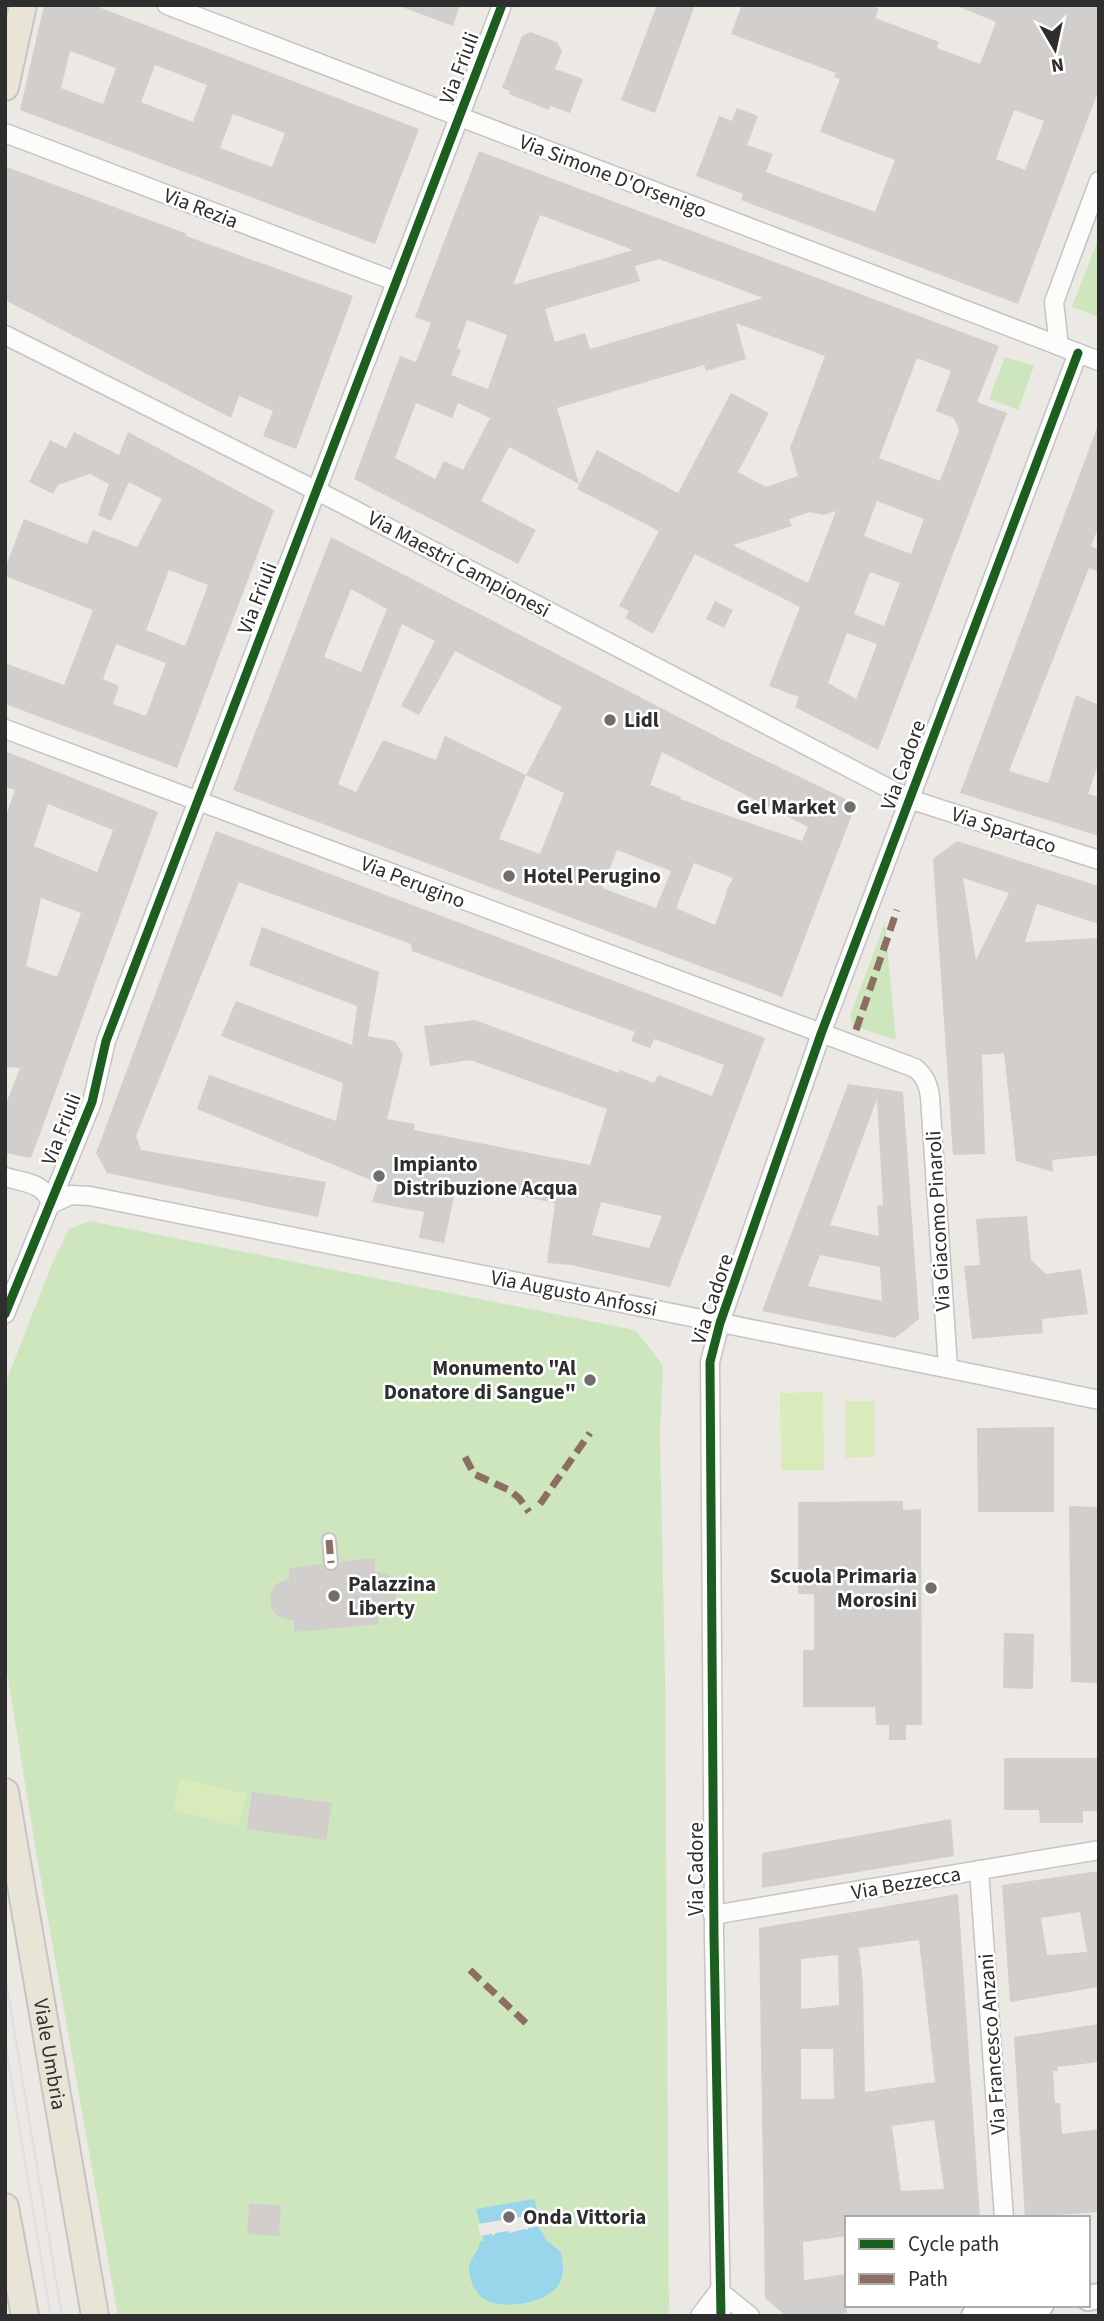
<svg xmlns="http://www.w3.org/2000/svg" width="1104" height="2321" viewBox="0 0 1104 2321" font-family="'Source Sans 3',sans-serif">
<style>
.green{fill:#cee6be}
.pitch{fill:#d9eabb}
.water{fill:#99d6ec}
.pier{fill:#ece8e4}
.building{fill:#d1cecb;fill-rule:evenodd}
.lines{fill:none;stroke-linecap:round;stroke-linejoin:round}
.pedestrian-casing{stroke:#c5c4c5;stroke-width:16}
.minor-casing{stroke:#c5c4c5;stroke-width:21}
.secondary-casing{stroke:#c5c4c5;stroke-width:28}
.primary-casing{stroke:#c6c5c4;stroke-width:30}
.pedestrian{stroke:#fcfcfb;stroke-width:12}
.minor{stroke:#fcfcfb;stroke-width:18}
.secondary{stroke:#fcfcfb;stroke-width:24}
.primary{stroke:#e8e4d6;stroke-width:26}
.tram{stroke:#dfdfe1;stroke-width:2}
.quiet{stroke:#8d6e63;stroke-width:7;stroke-dasharray:14 7;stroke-linecap:butt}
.cycleway-casing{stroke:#fff;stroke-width:13}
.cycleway{stroke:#1b5e20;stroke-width:9}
.poi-dot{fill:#706f6e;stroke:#fff;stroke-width:2.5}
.labels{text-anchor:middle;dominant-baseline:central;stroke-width:5;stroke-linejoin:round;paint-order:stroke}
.street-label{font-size:21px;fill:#2e2e2e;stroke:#fff}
.poi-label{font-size:21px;font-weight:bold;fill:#2e2e2e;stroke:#fff;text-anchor:start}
</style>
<rect width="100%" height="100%" fill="#ece8e4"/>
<!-- green -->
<g class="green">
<polygon points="1099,237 1099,317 1072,307"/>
<polygon points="1005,357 1034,366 1018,410 989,399"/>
<polygon points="885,922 896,1040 853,1026 850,1016"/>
<polygon points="90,1221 635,1330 663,1365 660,1435 665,1676 669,2311 665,2316 118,2316 37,1857 5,1660 5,1384 52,1264 69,1229"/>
</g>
<!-- pitch -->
<g class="pitch">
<polygon points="823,1392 824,1470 781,1470 780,1393"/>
<polygon points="845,1401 874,1401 874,1457 845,1458"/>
<polygon points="181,1778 247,1794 239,1826 173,1810"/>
</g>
<!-- water -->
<path class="water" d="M535 2199 540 2231H542L546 2240 561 2252C563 2263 565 2273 559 2284 549 2303 501 2311 484 2299 475 2293 470 2281 469 2271 468 2258 479 2253 480 2242L484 2241 476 2209Z"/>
<!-- pier -->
<polygon class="pier" points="539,2214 541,2226 528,2228 528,2230 524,2229 509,2233 508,2231 496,2233 493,2236 492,2234 480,2236 478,2224"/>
<!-- building -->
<g class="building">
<path d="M44 5H93L419 129 375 244 20 110ZM70 51 116 68 103 104 61 88ZM155 65 207 85 193 122 141 102ZM233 114 285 133 272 167 220 148Z"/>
<polygon points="403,5 460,5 453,26 402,7"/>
<polygon points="657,5 695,5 655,113 621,100"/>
<path d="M742 5H869L879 9 875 18 939 42 937 48 980 64 996 22 955 5H1092L1099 8V89L1018 304 741 200 743 194 696 176 719 116 732 121 737 108 758 116 747 145 773 154 766 172 875 212 895 160 820 132 840 79 834 77 836 73 731 34ZM1014 110 1044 121 1025 170 996 159Z"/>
<polygon points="530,32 557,42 562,51 555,69 583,79 570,113 550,106 549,110 509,94 510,91 502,88 522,36"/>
<path d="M479 151 999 346 977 402 1007 413 878 750 795 707 799 697 769 686 800 607 695 554 653 634 625 618 629 611 619 606 659 531 577 489 597 450 678 493 731 393 769 413 738 472 766 487 798 476 790 448 825 356 736 323 746 359 706 371 704 365 557 408 579 484 509 447 481 501 536 530 518 564 354 479 400 356 416 362 431 323 415 317ZM540 215 578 229 633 250 513 285ZM659 259 763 298 590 349 585 333 555 342 545 309 640 281 635 266ZM467 320 507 335 488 389 451 375 461 350 457 348ZM917 358 951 371 936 411 954 418 959 430 940 481 879 458ZM416 403 452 418 458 403 490 418 463 470 444 461 435 479 395 458ZM877 501 924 519 911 554 864 536ZM836 511 808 583 733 545 792 526 789 519 810 512 823 515ZM870 572 900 583 884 626 854 614ZM847 633 877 644 856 699 828 683Z"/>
<polygon points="7,167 187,234 186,236 353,296 296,449 263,436 273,411 239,396 231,418 5,300 5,177"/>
<polygon points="1097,428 1099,428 1099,526 1091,546 1099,550 1099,572 1089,568 1009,771 1048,783 1076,695 1099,705 1099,762 1088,794 1099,797 1099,836 960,793"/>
<path d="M74 432 119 455 128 432 274 510 177 768 5 704V663L64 685 93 610 5 576V568L24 519 87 544 93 530 137 547 162 499 129 482 111 521 98 515 109 484 90 474 58 485 53 494 29 482 50 440 66 448ZM169 570 208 585 185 646 146 630ZM116 644 166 663 146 716 113 704 119 686 103 679Z"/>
<path d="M331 537 723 740 856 804 782 997 233 790ZM351 589 387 609 361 672 324 657ZM402 624 435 641 401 706 419 715 455 651 562 707 526 775 445 736 436 760 383 740 356 792 338 784ZM662 752 808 827 802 841 680 799 681 797 650 785ZM526 775 564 793 540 854 499 839ZM617 850 671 871 656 908 602 888ZM694 863 733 878 726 891 727 892 715 925 676 908Z"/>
<polygon points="715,601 733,610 724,628 706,619"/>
<path d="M5 751 158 812 31 1158 5 1153V1106L20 1068 5 1067V818L15 790 5 787ZM48 804 113 830 97 872 34 846ZM41 898 81 913 57 977 26 966Z"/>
<path d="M216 831 765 1038 670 1287 571 1265 547 1263 555 1203 457 1183 444 1243 419 1238 424 1212 372 1202 378 1183 197 1109 209 1075 336 1121 343 1083 221 1036 236 1001 352 1045 357 1006 249 965 262 927 379 972 368 1036 395 1041 403 1055 387 1119 415 1124 414 1130 590 1165 607 1109 470 1060 430 1066 424 1026 475 1020 619 1073 620 1070 654 1083 658 1075 712 1096 724 1065 654 1039 650 1048 631 1041 635 1032 412 951 411 944 239 882 136 1136 141 1150 326 1182 318 1217 107 1173 96 1153ZM601 1202 662 1216 649 1248 592 1235Z"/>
<path d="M957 841 1099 886V924L1037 904 1025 942 1099 938V1155L1052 1160 1053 1172 1016 1161 1004 1053 982 1055 985 1154 953 1155 933 859ZM963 878 1009 893 976 960Z"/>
<path d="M848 1084 903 1092 919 1319 895 1338 762 1311ZM877 1099 883 1205 877 1206 879 1236 830 1225ZM820 1255 880 1267 882 1301 808 1286Z"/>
<polygon points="1027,1216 1031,1260 1046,1274 1081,1269 1088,1314 1042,1319 1043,1333 972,1339 964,1266 980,1265 976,1219"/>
<polygon points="1054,1427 1054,1512 978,1512 977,1428"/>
<polygon points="903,1501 903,1510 921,1509 922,1725 906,1725 906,1740 889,1740 889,1725 876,1725 875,1707 803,1707 803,1650 814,1650 814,1594 798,1594 798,1502"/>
<polygon points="1069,1506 1099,1507 1099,1683 1071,1682"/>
<polygon points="375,1558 375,1571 394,1577 398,1590 396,1597 390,1607 378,1612 379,1624 294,1632 294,1621 279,1617 272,1610 270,1599 272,1590 278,1583 289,1579 289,1568 322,1564 327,1571 332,1572 339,1567 340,1562"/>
<polygon points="1004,1633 1034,1634 1033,1689 1003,1688"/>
<polygon points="1004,1758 1099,1758 1099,1811 1083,1811 1083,1823 1040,1823 1039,1810 1004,1810"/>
<polygon points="252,1792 332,1803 326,1840 247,1829"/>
<polygon points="951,1819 954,1856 762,1888 762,1853"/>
<path d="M1099 1871V1987L1010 2002 1002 1885ZM1080 1912 1087 1952 1047 1955 1041 1918Z"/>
<path d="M958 1894 980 2218H847V2236L803 2242 804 2280 847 2274V2313L830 2316H786L765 2298 759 1928ZM919 1940 935 2082 865 2092 863 1984 859 1948ZM838 1955 839 2005 801 2009V1959ZM801 2049H833L834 2099H801ZM934 2120 944 2189 901 2191 892 2126Z"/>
<polygon points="1099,2024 1099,2062 1057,2067 1058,2071 1053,2071 1055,2103 1060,2103 1062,2134 1099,2129 1099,2212 1057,2215 1058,2218 1025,2218 1014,2037"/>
<polygon points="249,2204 281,2205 279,2236 247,2234"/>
</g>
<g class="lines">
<!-- pedestrian casing -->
<g class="pedestrian-casing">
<polyline id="pedestrian" points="329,1540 331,1563"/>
</g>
<!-- minor casing -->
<g class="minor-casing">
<g id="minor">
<polyline points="167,5 1099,361"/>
<polyline points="5,133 397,282"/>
<polyline points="5,335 339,502 909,799 1099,860"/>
<polyline points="1059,346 1054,302 1099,181"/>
<path d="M5 729 915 1068C925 1076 928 1084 930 1097L948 1368"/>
<path d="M5 1177C25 1183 44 1182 51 1204"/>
<polyline points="51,1204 71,1195 90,1196 980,1375 1099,1400"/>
<polyline points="5,1314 92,1102 106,1041 502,5"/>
<polyline points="979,1870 1004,2218"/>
<polyline points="713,1915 1099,1850"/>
<polyline points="719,2291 750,2316"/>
<polyline points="700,2316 719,2291"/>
<polyline points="721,2316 714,1936 710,1362 720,1323 821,1034 1078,353"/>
</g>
</g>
<!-- secondary casing -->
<g class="secondary-casing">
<g id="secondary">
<polyline points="1088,2298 1099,2296"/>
<polyline points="974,2316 1041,2305"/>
</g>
</g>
<!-- primary casing -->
<g class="primary-casing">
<g id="primary">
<polyline points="5,87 23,5"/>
<path id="s1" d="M5 1792 95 2316"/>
<polyline points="5,2207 25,2316"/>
</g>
</g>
<!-- pedestrian -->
<use href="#pedestrian" class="pedestrian"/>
<!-- minor -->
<use href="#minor" class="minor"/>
<!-- secondary -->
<use href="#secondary" class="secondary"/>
<!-- primary -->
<use href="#primary" class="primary"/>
<!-- tram -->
<g class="tram">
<polyline points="5,1975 62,2316"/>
<polyline points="5,2041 51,2316"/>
<polyline points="1094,2316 1099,2315"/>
</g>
<!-- quiet -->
<g class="quiet">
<polyline points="856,1030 897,910"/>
<polyline points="465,1457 474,1474 509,1490 519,1498 529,1512"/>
<polyline points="540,1504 590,1433"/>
<polyline points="329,1540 331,1563"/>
<polyline points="470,1970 528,2025"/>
</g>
<!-- cycleway casing -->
<g class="cycleway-casing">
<g id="cycleway">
<polyline points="5,1314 92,1102 106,1041 502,5"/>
<polyline points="721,2316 714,1936 710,1362 720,1323 821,1034 1078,353"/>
</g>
</g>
<!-- cycleway -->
<use href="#cycleway" class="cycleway"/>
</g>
<!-- markers -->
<g class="poi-dot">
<circle cx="610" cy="720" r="7"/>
<circle cx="850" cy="807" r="7"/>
<circle cx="509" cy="876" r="7"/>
<circle cx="379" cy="1176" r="7"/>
<circle cx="590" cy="1380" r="7"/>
<circle cx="931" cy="1588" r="7"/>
<circle cx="334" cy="1596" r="7"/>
<circle cx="509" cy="2217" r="7"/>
</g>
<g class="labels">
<!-- street labels -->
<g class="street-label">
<text transform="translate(459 68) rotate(-69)">Via Friuli</text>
<text transform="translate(613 176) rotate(21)">Via Simone D'Orsenigo</text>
<text transform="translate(201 208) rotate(21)">Via Rezia</text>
<text transform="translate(459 564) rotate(28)">Via Maestri Campionesi</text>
<text transform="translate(257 598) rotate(-69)">Via Friuli</text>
<text transform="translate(903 765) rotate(-70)">Via Cadore</text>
<text transform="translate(1004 830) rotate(18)">Via Spartaco</text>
<text transform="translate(413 882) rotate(21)">Via Perugino</text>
<text transform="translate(61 1129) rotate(-69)">Via Friuli</text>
<text transform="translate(938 1221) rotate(-93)">Via Giacomo Pinaroli</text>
<text transform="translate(574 1293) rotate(11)">Via Augusto Anfossi</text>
<text transform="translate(712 1299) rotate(-72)">Via Cadore</text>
<text transform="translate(696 1869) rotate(-90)">Via Cadore</text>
<text transform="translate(906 1883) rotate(-10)">Via Bezzecca</text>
<text transform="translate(992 2044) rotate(-94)">Via Francesco Anzani</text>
<text stroke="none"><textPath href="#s1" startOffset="266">Viale Umbria</textPath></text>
</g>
<!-- poi labels -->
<g class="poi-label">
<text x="624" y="720">Lidl</text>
<text x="836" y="807" text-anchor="end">Gel Market</text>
<text x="523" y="876">Hotel Perugino</text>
<text x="393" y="1164">Impianto<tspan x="393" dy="24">Distribuzione Acqua</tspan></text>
<text x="576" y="1368" text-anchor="end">Monumento "Al<tspan x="576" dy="24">Donatore di Sangue"</tspan></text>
<text x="917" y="1576" text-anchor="end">Scuola Primaria<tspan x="917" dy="24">Morosini</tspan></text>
<text x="348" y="1584">Palazzina<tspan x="348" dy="24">Liberty</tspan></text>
<text x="523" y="2217">Onda Vittoria</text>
</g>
</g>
<!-- border -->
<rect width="1104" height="2321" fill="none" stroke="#2e2e2e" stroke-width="14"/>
<!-- legend -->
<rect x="845" y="2216" width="245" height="91" fill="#ffffff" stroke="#ababab" stroke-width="2"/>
<rect x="859" y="2239" width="35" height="10" fill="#1b5e20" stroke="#ababab" stroke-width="2"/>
<text x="908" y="2251" font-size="21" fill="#2e2e2e">Cycle path</text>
<rect x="859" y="2274" width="35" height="10" fill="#8d6e63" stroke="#ababab" stroke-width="2"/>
<text x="908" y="2286" font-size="21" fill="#2e2e2e">Path</text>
<!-- north arrow -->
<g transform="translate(1055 49) rotate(171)" stroke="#ffffff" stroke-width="5" paint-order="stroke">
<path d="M0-5L12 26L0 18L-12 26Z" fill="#2e2e2e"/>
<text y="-10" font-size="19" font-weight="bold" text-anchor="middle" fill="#2e2e2e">N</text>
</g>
</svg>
